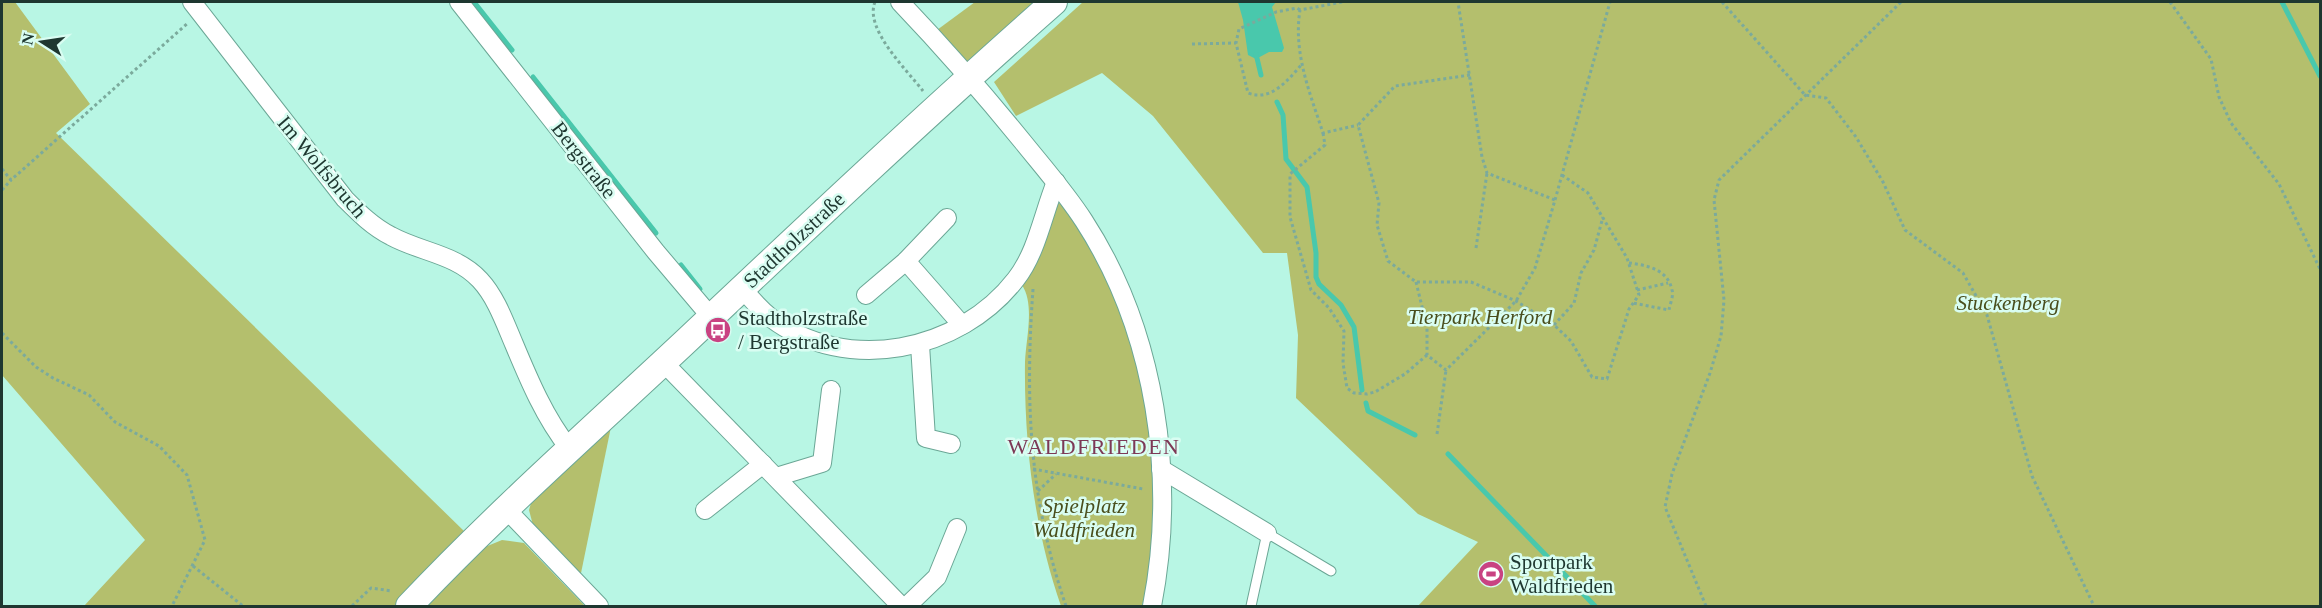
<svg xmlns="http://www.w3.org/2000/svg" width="2322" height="608" viewBox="0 0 2322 608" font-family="Georgia,serif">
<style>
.green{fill:#b4bf6d}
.water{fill:#49c8ac}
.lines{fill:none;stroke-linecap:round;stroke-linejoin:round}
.stream{stroke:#49c8ac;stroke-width:5}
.lane-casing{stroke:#6ba796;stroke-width:11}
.street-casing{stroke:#6ba796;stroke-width:20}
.secondary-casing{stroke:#6ba796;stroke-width:28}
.path{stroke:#7baa9c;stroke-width:3;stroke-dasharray:3 3;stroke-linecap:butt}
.lane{stroke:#fff;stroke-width:9}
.street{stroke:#fff;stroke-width:18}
.secondary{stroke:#fff;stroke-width:26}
.labels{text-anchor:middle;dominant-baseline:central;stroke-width:5;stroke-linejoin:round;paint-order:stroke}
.street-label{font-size:21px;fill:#1e3730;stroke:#d9fdf2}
.park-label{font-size:21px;font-style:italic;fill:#494e1c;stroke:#d9fdf2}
.poi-label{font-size:21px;fill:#1e3730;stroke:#d9fdf2;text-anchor:start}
.neighbourhood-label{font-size:22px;letter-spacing:1.5px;fill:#7d3956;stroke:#d9fdf2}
</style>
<rect width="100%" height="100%" fill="#b8f6e4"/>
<!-- green -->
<g class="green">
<polygon points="2,2 15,2 90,104 56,133 465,532 485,547 502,540 524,543 585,606 84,606 145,540 2,375"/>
<polygon points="975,2 1042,2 969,65 937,30"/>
<polygon points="1083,2 2320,2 2320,606 1418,606 1478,542 1418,514 1296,398 1298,335 1287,253 1263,253 1153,116 1102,73 1016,116 994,82"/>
<path d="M1062 203 1066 207C1089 245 1114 285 1127 328 1155 417 1164 516 1142 606H1061C1034 529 1024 443 1025 362 1026 338 1035 305 1022 285L1055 204Z"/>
<polygon points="612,422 580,578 534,529 529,510 534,493"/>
</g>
<!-- water -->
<polygon class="water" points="1238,2 1276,2 1272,7 1284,48 1282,52 1269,52 1256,59 1248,55 1243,20"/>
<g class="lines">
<!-- stream -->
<g class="stream">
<polyline points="474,2 512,50"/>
<polyline points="2282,2 2320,76"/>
<polyline points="1256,54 1261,75"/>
<polyline points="533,77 656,233"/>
<polyline points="1277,102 1283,115 1286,159 1307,187 1316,253 1316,277 1319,284 1341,305 1354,327 1362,390"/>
<polyline points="681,265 700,289"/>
<polyline points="1366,403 1368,411 1415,435"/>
<polyline points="1448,454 1595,606"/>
</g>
<!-- lane casing -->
<g class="lane-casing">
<polyline id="lane" points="1251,606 1267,533 1331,571"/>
</g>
<!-- street casing -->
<g class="street-casing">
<g id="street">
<path d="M192 2 345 199C359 213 373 227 391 236 420 252 456 254 480 280 496 297 505 323 514 344 529 380 545 418 569 448"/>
<polyline points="459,2 656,252 711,317"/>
<path d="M900 2C943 47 984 94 1023 142 1044 168 1066 193 1084 221 1156 332 1177 478 1152 606"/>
<polyline points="906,261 962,325"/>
<path d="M742 288C751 299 760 309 771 318 846 375 960 352 1016 279 1037 252 1043 214 1056 182"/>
<polyline points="866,295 906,261 947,218"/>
<polyline points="920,345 926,438 951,444"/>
<polyline points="663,362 901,606"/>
<polyline points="1161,469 1267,533"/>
<polyline points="776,477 822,463 831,390"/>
<polyline points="506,509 599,606"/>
<polyline points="705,510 763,464"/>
<polyline points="907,606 937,577 957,528"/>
</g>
</g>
<!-- secondary casing -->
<g class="secondary-casing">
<path id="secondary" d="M409 606C496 514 591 430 684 343 806 228 928 113 1054 2"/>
</g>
<!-- path -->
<g class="path">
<path d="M875 2C864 29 907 70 923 91"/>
<path d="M1342 2 1300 10C1293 53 1310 93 1323 133L1358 125"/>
<polyline points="1722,2 1805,95 1826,98 1856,137 1883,182 1905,230 1963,273 1987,315 2032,476 2094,606"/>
<polyline points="2170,2 2211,59 2219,97 2231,123 2279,184 2320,269"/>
<path d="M1300 10 1297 8 1276 12 1239 29 1236 43 1248 93C1271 102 1288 80 1302 64"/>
<polyline points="1192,44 1236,43"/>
<polyline points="1470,75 1395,86 1358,125 1379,203 1377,225 1388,261 1416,282 1471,282 1516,301 1554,325 1571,341 1592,377 1607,379 1629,309 1639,295 1627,258 1588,193 1562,175"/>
<polyline points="1323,133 1325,145 1290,174 1290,217 1311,290 1329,308 1344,331 1343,363 1347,388 1354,393 1367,394 1375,392 1405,374 1427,355"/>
<polyline points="2,169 11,180 188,23"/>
<polyline points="2,190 11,180"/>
<polyline points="1555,200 1610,2"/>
<polyline points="1476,248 1487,173"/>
<path d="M1629 263C1646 265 1668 269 1672 290 1674 295 1670 304 1669 310L1633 303"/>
<polyline points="1416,282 1427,327 1427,355 1446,370 1516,301 1535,268 1555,200 1487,173 1482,157 1458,2"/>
<path d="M1033 289C1025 402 1029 498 1066 606"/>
<polyline points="1637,290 1668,283"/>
<polyline points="1554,325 1574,303 1581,273 1594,250 1603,217"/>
<polyline points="2,333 36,367 53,378 89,395 115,422 159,446 187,475 205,540 172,606"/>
<polyline points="1437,434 1446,370"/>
<polyline points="1033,469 1143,489"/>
<polyline points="1038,491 1056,474"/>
<polyline points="193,566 243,606"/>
<polyline points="352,606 371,588 392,591"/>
<polyline points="1706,606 1665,507 1672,474 1710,373 1721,336 1724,300 1714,200 1719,180 1901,2"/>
</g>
<!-- lane -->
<use href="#lane" class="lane"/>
<!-- street -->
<use href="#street" class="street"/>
<!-- secondary -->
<use href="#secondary" class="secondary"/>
</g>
<!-- icons -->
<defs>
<g id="bus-disc" transform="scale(1.35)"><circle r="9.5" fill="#c94382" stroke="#d9fdf2"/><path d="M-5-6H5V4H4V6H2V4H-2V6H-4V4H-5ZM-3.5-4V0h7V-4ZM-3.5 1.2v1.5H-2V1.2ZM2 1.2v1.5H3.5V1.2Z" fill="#fff"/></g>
<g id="stadium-disc" transform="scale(1.35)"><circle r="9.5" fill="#c94382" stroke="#d9fdf2"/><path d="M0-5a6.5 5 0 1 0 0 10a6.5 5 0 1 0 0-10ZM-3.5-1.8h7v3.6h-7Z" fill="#fff"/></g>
</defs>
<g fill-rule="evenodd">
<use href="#bus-disc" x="718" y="330"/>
<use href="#stadium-disc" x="1491" y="574"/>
</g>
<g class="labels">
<!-- street labels -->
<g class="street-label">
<text transform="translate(584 160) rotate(52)">Bergstraße</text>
<text transform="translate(322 167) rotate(50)">Im Wolfsbruch</text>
<text transform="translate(794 240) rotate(-43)">Stadtholzstraße</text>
</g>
<!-- park labels -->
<g class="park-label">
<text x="2008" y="303">Stuckenberg</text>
<text x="1480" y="317">Tierpark Herford</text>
<text x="1084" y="506">Spielplatz<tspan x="1084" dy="24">Waldfrieden</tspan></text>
</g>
<!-- poi labels -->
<g class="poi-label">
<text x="738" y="318">Stadtholzstraße<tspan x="738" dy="24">/ Bergstraße</tspan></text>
<text x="1510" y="562">Sportpark<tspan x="1510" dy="24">Waldfrieden</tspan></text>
</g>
<!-- neighbourhood labels -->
<g class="neighbourhood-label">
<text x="1094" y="446">WALDFRIEDEN</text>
</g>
</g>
<!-- border -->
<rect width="2322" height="608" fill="none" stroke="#1e3730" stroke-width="6"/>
<!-- north arrow -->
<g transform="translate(42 42) rotate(282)" stroke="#d9fdf2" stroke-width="4.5" paint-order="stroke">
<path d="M0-4.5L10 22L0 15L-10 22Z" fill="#1e3730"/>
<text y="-9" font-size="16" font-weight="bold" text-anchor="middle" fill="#1e3730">N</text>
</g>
</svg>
